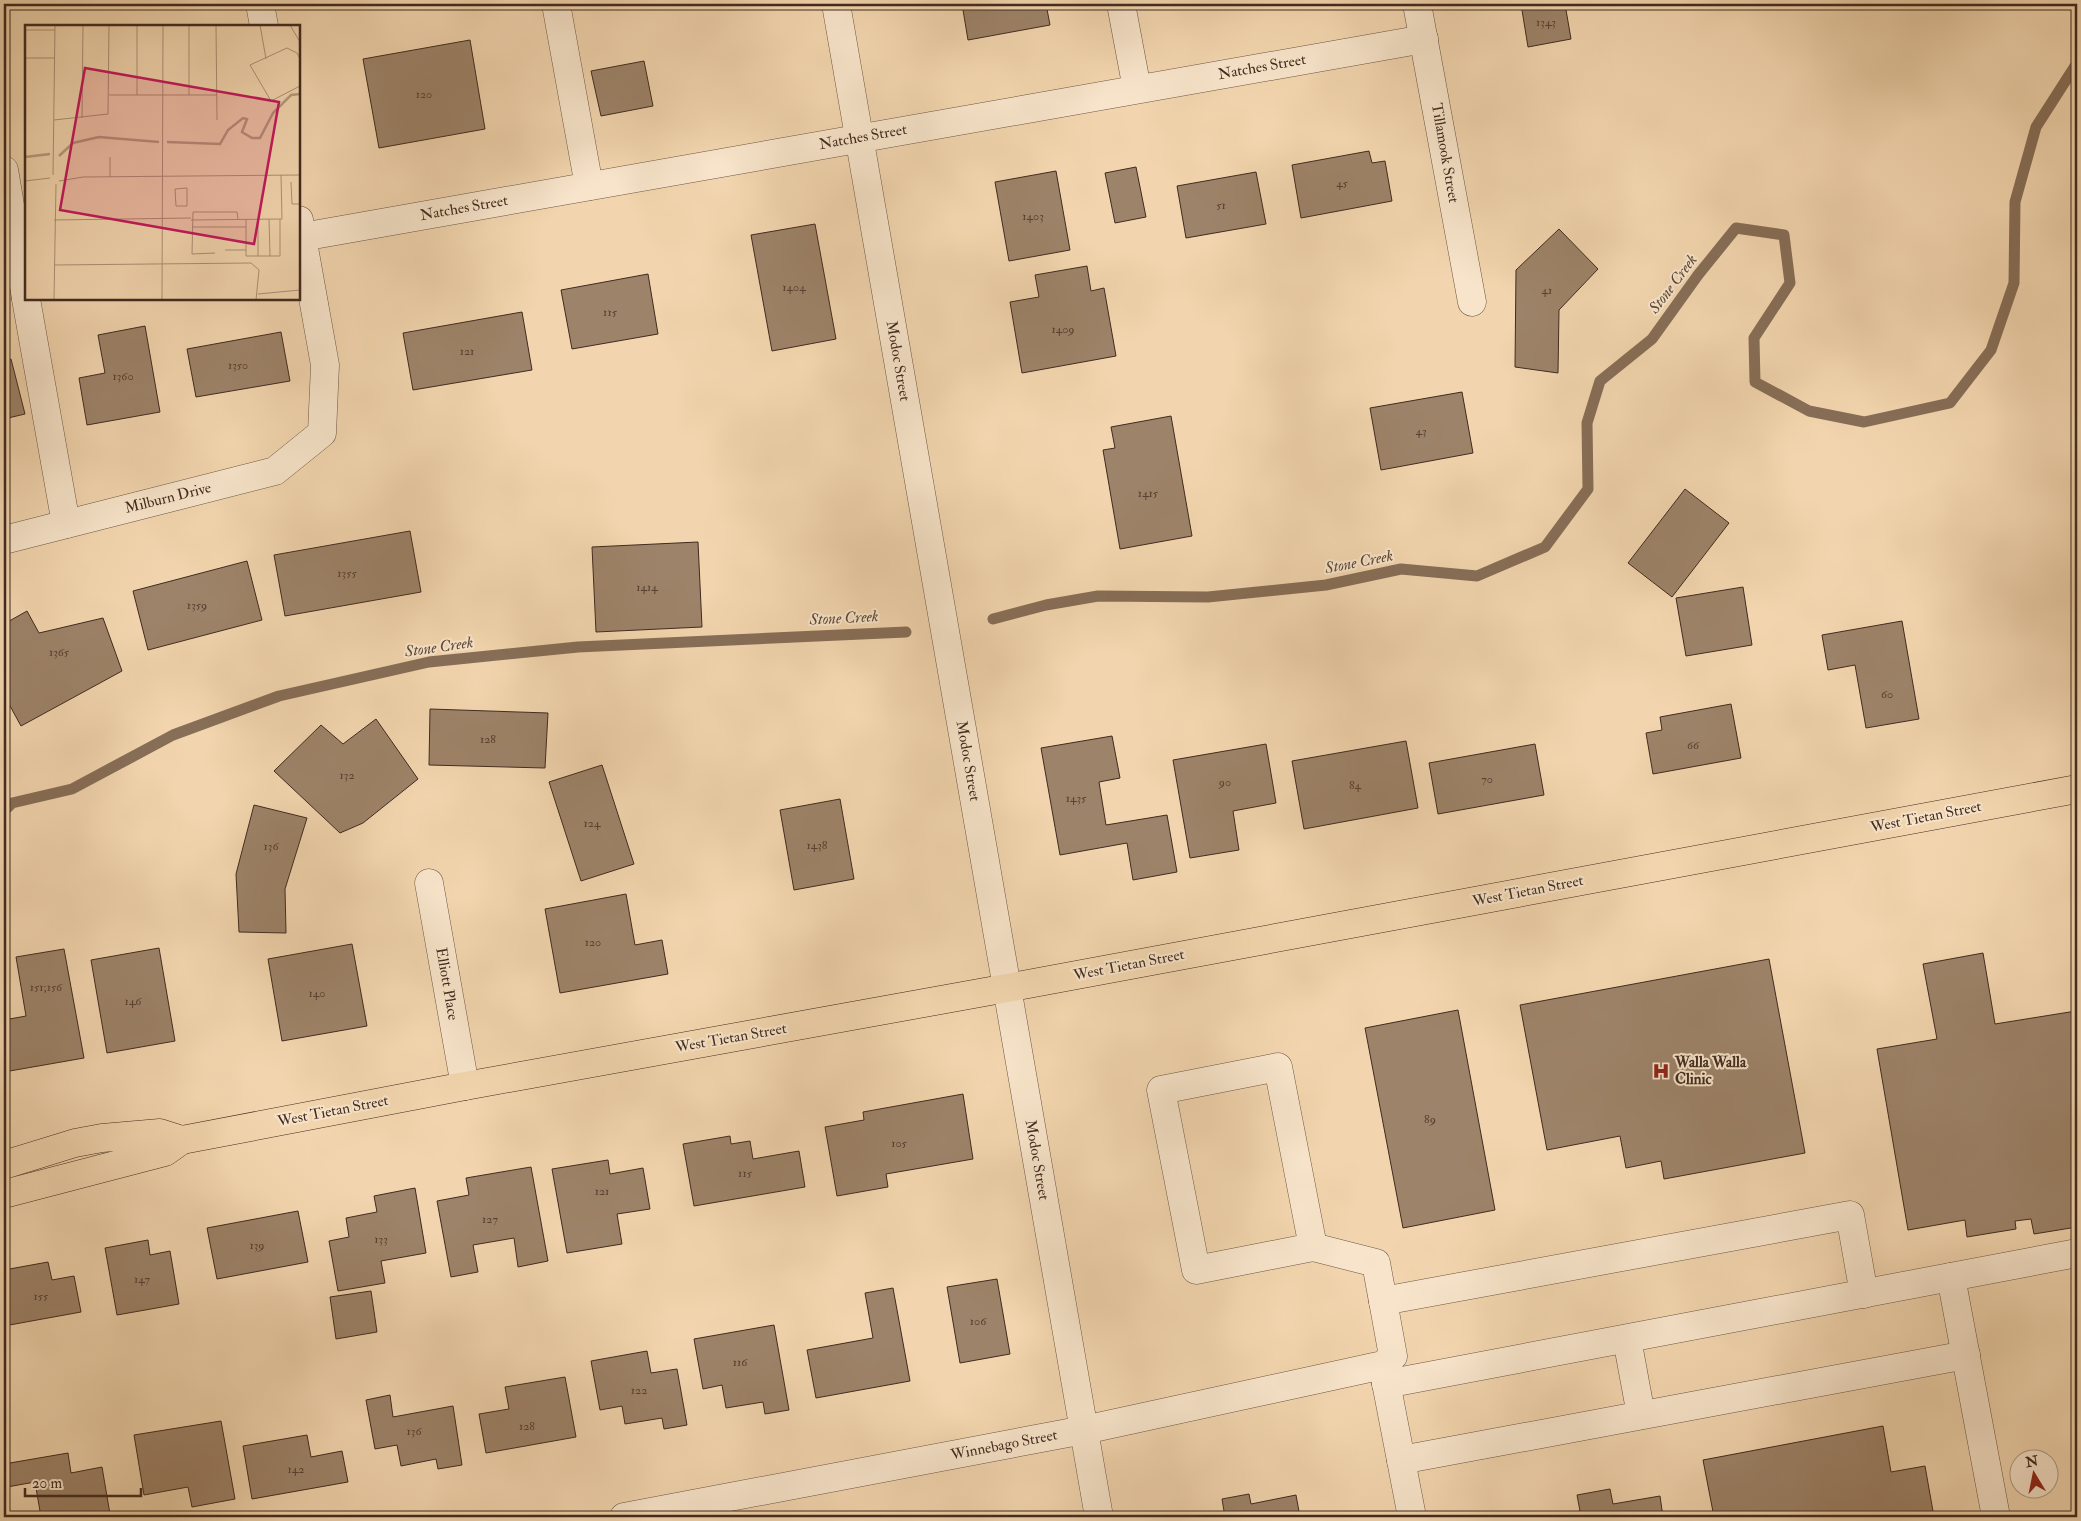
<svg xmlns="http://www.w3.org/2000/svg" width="2081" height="1521" viewBox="0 0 2081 1521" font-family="'IM FELL Double Pica',serif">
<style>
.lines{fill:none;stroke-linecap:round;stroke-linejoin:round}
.stream{stroke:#876e57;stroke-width:11}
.building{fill:#9d8369;stroke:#412b1f}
.minor-casing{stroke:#6d5643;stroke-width:29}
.major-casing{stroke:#412b1f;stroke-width:29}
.minor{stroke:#f7e4ca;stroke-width:28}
.major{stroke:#f2d5ae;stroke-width:28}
.labels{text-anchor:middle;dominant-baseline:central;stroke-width:4;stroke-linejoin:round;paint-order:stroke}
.number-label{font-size:12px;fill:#584132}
.street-label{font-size:15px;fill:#412b1f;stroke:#f7e4ca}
.poi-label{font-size:15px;font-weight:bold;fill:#412b1f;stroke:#f7e4ca;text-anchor:start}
.water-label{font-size:16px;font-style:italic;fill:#5e4736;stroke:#f7e4ca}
.inset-river{fill:none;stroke:#b69b7d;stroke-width:2.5}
.inset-road{fill:none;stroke:#ab9175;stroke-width:1}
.view{fill:#c2185b;fill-opacity:0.15;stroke:#c2185b;stroke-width:2.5}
.inset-edge{fill:none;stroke:#412b1f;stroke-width:2.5}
</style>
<rect width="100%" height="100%" fill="#f2d5ae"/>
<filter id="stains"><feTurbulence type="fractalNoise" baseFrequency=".004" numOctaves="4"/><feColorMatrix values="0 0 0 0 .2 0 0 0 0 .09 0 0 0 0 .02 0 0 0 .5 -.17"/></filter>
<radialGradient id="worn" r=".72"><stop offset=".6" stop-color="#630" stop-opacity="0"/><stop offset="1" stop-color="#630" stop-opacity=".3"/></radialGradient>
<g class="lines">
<!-- stream -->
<g class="stream">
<polyline points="993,619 1046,605 1098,596 1208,597 1326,585 1401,569 1477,576 1545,547 1588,489 1587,423 1600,381 1652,339 1698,275 1736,228 1784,235 1790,283 1754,338 1755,382 1809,411 1864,422 1950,403 1991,350 2014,283 2015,202 2036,127 2077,63"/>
<polyline points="4,811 12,803 72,789 173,735 279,696 429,662 578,647 906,632"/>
</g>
</g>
<!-- building -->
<g class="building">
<polygon points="962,4 1046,4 1050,25 968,40"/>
<polygon points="1521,4 1565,4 1571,39 1528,47"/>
<polygon points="470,40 485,129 379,148 363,59"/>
<polygon points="644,61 653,106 601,116 591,71"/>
<polygon points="1369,151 1372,163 1385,161 1392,201 1301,218 1292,165"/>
<polygon points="1136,167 1146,217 1115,223 1105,173"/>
<polygon points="1056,171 1070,250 1009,261 995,182"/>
<polygon points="1256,172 1266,224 1186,238 1177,186"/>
<polygon points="815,224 836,339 772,351 751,235"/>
<polygon points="1559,229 1598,269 1559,310 1558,373 1515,367 1516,270"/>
<polygon points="1087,266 1091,291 1104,288 1116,356 1022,373 1010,302 1039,297 1035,275"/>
<polygon points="648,274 658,334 572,349 561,290"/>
<polygon points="522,312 532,370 413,390 403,333"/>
<polygon points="145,326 160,412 87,425 79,378 105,373 98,335"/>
<polygon points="281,332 290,381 196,397 187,349"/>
<polygon points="11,359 25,414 4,419 4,361"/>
<polygon points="1462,392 1473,453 1381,470 1370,408"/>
<polygon points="1171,416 1192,536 1120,549 1103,450 1115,448 1111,427"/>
<polygon points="1685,489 1729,523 1672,597 1628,563"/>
<polygon points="410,531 421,592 285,616 274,555"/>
<polygon points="698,542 702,627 596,632 592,547"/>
<polygon points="247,561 262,620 148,650 133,591"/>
<polygon points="1743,587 1752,645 1686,656 1676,598"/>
<polygon points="27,611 39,633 103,618 122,671 21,726 4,695 4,624"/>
<polygon points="1902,621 1919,719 1866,728 1855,665 1828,670 1822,635"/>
<polygon points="1731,704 1741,758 1653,774 1646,733 1662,730 1660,717"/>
<polygon points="430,709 548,713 545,768 429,765"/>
<polygon points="376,719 418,779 363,823 340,833 274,771 321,725 343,744"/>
<polygon points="1112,736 1120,778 1099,782 1106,825 1167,815 1177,872 1133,880 1127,843 1060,855 1041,748"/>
<polygon points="1406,741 1418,808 1304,829 1292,761"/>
<polygon points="1266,744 1276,803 1233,811 1239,850 1190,858 1173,760"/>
<polygon points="1535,744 1544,795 1438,814 1429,763"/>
<polygon points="602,765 634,864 581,881 549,782"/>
<polygon points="840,799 854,879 794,890 780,810"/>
<polygon points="254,805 307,818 285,889 286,933 239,932 236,874"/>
<polygon points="626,894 635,945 662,940 668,974 560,993 545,909"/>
<polygon points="352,944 367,1026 282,1041 268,959"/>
<polygon points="159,948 175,1041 107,1053 91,960"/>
<polygon points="64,949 84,1058 4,1072 4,1020 26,1016 16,957"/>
<polygon points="1983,953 1995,1024 2076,1011 2073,995 2077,994 2077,1227 2034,1234 2031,1219 2015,1221 2016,1229 1967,1237 1965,1220 1908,1230 1877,1049 1937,1039 1923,964"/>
<polygon points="1769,959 1805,1153 1664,1179 1661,1161 1626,1168 1620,1136 1547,1150 1520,1005"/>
<polygon points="1458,1010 1495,1210 1403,1228 1365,1028"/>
<polygon points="963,1094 973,1159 886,1174 888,1187 837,1196 825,1127 864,1120 863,1112"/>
<polygon points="730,1136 731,1144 750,1141 753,1159 799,1151 805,1187 694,1206 683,1144"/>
<polygon points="608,1160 610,1174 643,1168 650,1209 617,1214 622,1244 567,1253 552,1169"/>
<polygon points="531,1167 548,1261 518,1267 514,1238 473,1245 478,1272 451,1277 437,1201 469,1195 466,1178"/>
<polygon points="415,1188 426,1253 381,1261 385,1283 338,1291 329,1241 349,1237 346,1218 377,1212 374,1196"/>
<polygon points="298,1211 308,1262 217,1279 207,1228"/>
<polygon points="148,1240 150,1255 170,1251 179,1304 117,1315 105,1248"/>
<polygon points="48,1262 52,1280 74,1276 81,1312 4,1326 4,1270"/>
<polygon points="997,1279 1010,1354 960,1363 947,1287"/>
<polygon points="893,1288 910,1381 816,1398 807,1350 873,1338 865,1293"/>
<polygon points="371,1291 377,1332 336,1339 330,1297"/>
<polygon points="774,1325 789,1410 765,1414 763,1402 726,1408 722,1385 703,1389 694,1339"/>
<polygon points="647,1351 651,1373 677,1369 687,1425 664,1429 662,1418 625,1424 622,1406 600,1410 591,1361"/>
<polygon points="565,1377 576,1437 486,1453 479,1414 509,1409 505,1387"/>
<polygon points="390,1395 393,1417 453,1406 462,1465 438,1469 436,1459 401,1466 397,1445 375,1449 366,1400"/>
<polygon points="221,1421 235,1499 192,1507 188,1487 144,1495 134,1435"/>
<polygon points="1883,1426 1891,1472 1925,1466 1934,1517 1714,1517 1703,1460"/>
<polygon points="307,1435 311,1457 342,1451 348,1482 252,1499 243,1446"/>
<polygon points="68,1453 71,1473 102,1467 110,1514 93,1517 41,1517 35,1482 7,1487 4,1464"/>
<polygon points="1610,1489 1613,1504 1660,1496 1663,1517 1546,1517 1580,1511 1577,1495"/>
<polygon points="1249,1494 1251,1504 1296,1495 1300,1517 1225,1517 1222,1499"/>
</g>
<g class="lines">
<!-- minor casing -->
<g class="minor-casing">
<g id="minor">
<polyline points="260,4 264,26"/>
<polyline points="556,4 589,186"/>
<polyline points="836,4 1099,1517"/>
<polyline points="1121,4 1137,89"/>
<polyline points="1417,4 1472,302"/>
<polyline points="4,170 26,298"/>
<polyline points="302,237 1424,39"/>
<polyline points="26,299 66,524"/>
<polyline points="4,540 275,471 322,433 325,365 299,220"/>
<polyline points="429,883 465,1086"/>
<polygon points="1278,1067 1313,1247 1196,1270 1161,1090"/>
<polyline points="1313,1247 1376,1263 1383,1301"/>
<polyline points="1951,1277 1996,1517"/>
<polyline points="1627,1339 1641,1415"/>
<polyline points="1383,1367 1412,1517"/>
<polyline points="1386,1384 2077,1253"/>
<polyline points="1401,1460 1966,1355"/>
<polyline points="624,1517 1084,1430 1383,1365 1393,1356 1383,1301 1850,1215 1864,1294"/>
</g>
</g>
<!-- major casing -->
<g class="major-casing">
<g id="major">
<polyline points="4,1165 75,1143 102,1138 160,1133 182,1140"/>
<polyline points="4,1194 165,1152 182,1140 465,1086 1007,988 2077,789"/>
</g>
</g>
<!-- minor -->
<use href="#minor" class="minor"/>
<!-- major -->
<use href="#major" class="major"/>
</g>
<!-- icons -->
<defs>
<g id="hospital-bare" transform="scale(1.35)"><path d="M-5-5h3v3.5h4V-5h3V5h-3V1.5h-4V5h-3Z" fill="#8f2418" stroke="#f7e4ca" stroke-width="2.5" paint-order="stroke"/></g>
</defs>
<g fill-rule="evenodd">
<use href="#hospital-bare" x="1661" y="1071"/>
</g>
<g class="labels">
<!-- number labels -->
<g class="number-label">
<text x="1546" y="22">1343</text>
<text x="424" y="94">120</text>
<text x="1342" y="183">45</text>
<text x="1221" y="205">51</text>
<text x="1033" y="216">1403</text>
<text x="794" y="287">1404</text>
<text x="1547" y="290">41</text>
<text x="610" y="312">115</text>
<text x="1063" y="329">1409</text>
<text x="467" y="351">121</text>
<text x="238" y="365">1350</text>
<text x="123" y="376">1360</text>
<text x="1421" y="431">43</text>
<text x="1148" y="493">1415</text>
<text x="347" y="573">1355</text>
<text x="647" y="587">1414</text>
<text x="197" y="605">1359</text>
<text x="59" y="652">1365</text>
<text x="1887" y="694">60</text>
<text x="488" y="739">128</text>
<text x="1693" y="745">66</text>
<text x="347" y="775">132</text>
<text x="1487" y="779">70</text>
<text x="1225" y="782">90</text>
<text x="1355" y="785">84</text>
<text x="1076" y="798">1435</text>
<text x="592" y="823">124</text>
<text x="817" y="845">1438</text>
<text x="271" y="846">136</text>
<text x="593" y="942">120</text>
<text x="46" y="987">151;156</text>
<text x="317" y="993">140</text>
<text x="133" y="1001">146</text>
<text x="1430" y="1119">89</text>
<text x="899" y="1143">105</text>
<text x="745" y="1173">115</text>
<text x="602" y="1191">121</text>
<text x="490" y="1219">127</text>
<text x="381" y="1239">133</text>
<text x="257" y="1245">139</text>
<text x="142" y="1279">147</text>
<text x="41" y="1296">155</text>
<text x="978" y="1321">106</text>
<text x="740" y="1362">116</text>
<text x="639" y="1390">122</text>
<text x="527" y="1426">128</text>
<text x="414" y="1431">136</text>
<text x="296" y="1469">142</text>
</g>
<!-- street labels -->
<g class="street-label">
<text transform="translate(1262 67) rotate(-10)">Natches Street</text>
<text transform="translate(863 137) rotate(-10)">Natches Street</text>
<text transform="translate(1445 153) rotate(80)">Tillamook Street</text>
<text transform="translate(464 208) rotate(-10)">Natches Street</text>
<text transform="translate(898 361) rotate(80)">Modoc Street</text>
<text transform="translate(168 498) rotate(-14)">Milburn Drive</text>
<text transform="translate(968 761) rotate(80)">Modoc Street</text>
<text transform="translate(1926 817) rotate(-11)">West Tietan Street</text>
<text transform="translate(1528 891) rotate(-11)">West Tietan Street</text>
<text transform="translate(1129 965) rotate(-11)">West Tietan Street</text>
<text transform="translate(447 984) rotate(80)">Elliott Place</text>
<text transform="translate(731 1038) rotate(-10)">West Tietan Street</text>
<text transform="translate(333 1111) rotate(-11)">West Tietan Street</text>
<text transform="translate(1037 1160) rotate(80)">Modoc Street</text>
<text transform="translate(1004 1445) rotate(-11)">Winnebago Street</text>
</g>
<!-- poi labels -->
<g class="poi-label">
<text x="1675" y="1062">Walla Walla<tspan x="1675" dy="17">Clinic</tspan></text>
</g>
<!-- water labels -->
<g class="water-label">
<text transform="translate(1673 284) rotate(-53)">Stone Creek</text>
<text transform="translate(1359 562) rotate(-11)">Stone Creek</text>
<text transform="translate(844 618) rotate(-3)">Stone Creek</text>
<text transform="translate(439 647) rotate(-8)">Stone Creek</text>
</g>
</g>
<!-- overview -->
<g transform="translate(25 25)">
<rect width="275" height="275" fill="#f2d5ae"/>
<path class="inset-river" d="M142 117 195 119 203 105 218 93 222 94 217 107 227 113H235L248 88 266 70 275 69M34 131 48 118 74 112 134 117M0 132 25 129"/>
<path class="inset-road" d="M112 0V70M164 0V70M191 0 192 95M235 0 241 34M265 0 275 17M0 5H30M0 33H30M275 34 272 28 262 23 225 40 246 76 275 61M84 70H192M57 93 58 0M29 95 83 89 84 0M85 132V152M28 150 30 0M0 156 25 153M34 156 58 152 275 150M266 157 267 179H275M162 163V181H151L150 164ZM221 194V231H255V194M233 194V231M244 194 245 231M29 195 166 193M166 195 257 194 256 150M167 202H221M200 225H221M190 228 167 229 168 187H212L213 194M29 240 226 238 234 245 231 275M233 269 275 265M29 275 31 159M137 275 138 0"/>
<path class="view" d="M60 43 254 77 229 219 35 185Z"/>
<rect width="275" height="275" class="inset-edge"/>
</g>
<!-- margin -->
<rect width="2081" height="1521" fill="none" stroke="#f2d5ae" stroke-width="20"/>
<rect x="5" y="5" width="2071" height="1511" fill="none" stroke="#412b1f" stroke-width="2.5"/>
<rect x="10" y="10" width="2061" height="1501" fill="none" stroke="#412b1f"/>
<!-- north arrow -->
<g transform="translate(2034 1474) rotate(350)"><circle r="24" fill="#f7e4ca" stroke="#ae9a86"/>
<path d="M0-4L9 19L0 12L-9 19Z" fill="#8f2418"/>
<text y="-8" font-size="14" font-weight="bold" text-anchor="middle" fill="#412b1f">N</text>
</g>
<!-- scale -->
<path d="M25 1488v8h116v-8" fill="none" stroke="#412b1f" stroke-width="2.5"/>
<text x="32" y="1488" font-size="15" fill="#412b1f" stroke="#f7e4ca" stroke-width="4" paint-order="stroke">20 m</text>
<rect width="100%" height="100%" filter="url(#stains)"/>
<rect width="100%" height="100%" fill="url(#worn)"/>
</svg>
